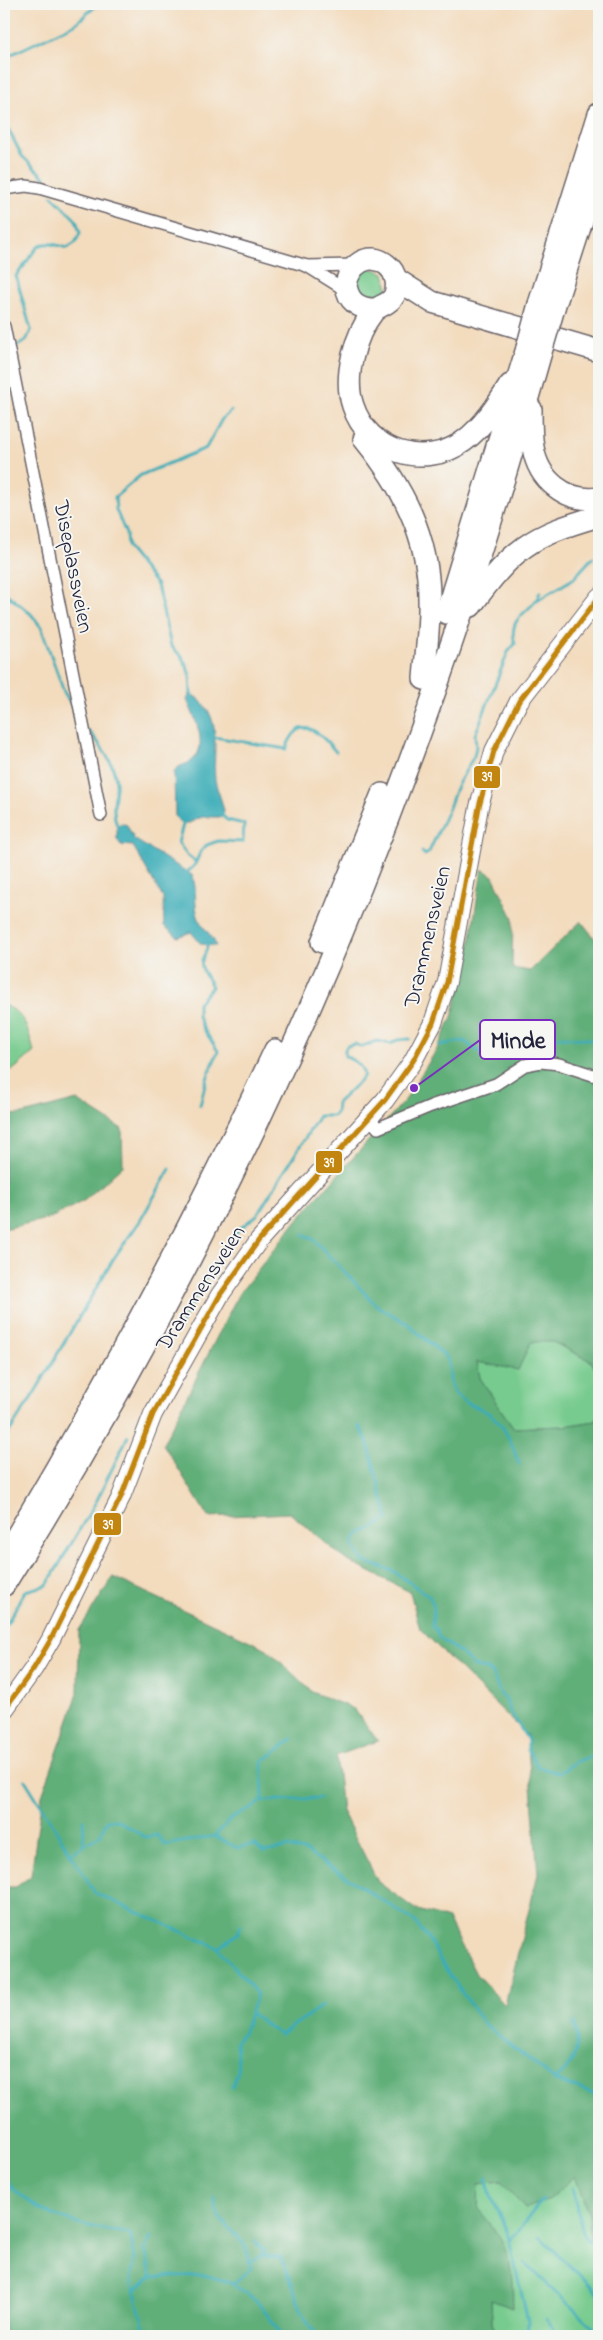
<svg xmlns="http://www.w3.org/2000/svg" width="603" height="2340" viewBox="0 0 603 2340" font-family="'Indie Flower',sans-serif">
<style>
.green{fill:#77cb8e;stroke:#4c7664}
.forest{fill:#61af79;stroke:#42685a}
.water{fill:#3dadb8;stroke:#30687a}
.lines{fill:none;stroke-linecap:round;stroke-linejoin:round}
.stream{stroke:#3dadb8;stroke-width:3}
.street-casing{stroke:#6b6368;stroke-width:14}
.primary-casing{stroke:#6b6368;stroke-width:20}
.highway-casing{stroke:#6b6368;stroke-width:24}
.street{stroke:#fff;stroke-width:11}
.primary{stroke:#fff;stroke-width:18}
.highway{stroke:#fff;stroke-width:21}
.highway-bridge-casing{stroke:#6b6368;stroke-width:24;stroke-linecap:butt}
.highway-bridge{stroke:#fff;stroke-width:21}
.bus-1-casing{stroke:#f6f6f2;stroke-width:9}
.bus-1{stroke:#c2850f;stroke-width:5}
.labels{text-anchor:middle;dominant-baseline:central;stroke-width:4;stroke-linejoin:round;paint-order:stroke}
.street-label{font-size:22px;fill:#22223b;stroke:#f6f6f2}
.leader{fill:none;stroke:#7b2cbf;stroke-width:2}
.callout-dot{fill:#7b2cbf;stroke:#f6f6f2;stroke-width:2}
.callout{fill:#f6f6f2;stroke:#7b2cbf;stroke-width:2}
.callout-label{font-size:24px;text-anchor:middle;font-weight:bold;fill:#22223b}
.line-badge{stroke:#f6f6f2;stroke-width:2}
.badge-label{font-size:14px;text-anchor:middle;font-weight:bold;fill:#fff}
</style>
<rect width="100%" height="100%" fill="#f6f6f2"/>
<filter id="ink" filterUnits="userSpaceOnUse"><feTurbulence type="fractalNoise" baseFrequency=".02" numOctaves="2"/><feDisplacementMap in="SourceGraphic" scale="10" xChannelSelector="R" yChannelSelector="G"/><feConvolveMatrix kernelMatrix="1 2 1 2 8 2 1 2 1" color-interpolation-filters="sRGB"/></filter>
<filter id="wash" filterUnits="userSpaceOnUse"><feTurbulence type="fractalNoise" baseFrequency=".0096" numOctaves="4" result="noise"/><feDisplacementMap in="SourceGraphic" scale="20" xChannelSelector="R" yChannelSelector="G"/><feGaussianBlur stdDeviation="1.12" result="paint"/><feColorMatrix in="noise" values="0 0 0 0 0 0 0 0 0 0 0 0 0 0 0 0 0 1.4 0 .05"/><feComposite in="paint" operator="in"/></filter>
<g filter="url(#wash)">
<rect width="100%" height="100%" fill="#f3dbbd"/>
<!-- green -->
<g class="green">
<polygon points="368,267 384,273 388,289 376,301 357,294 355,278"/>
<path d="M4 1005C25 1012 29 1033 34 1052L13 1070 4 1069Z"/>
<polygon points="531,1341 553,1342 591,1361 599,1376 599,1415 596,1421 564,1426 513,1428 480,1378 477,1361 518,1370"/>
<polygon points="575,2175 589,2215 591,2240 599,2243 599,2336 497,2336 492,2322 491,2299 513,2307 478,2209 478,2184 501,2181 549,2199"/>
</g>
<!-- forest -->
<g class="forest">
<path d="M482 869 493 876 513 918 512 968 530 971 581 921 599 944V1376L591 1361 553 1342H531L518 1370 477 1362 480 1378 513 1428 564 1426 596 1421 599 1415V2243L591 2240 589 2215 575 2176 549 2199 525 2209 501 2181 479 2184 478 2209C510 2246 512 2260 513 2308L491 2300 492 2322 497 2336H4V1887H16L31 1876 42 1796 78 1693 79 1630 113 1577 267 1649 312 1692 354 1709 378 1741 336 1756 342 1811 378 1882 415 1909 448 1919 476 1974 505 2005 538 1874 527 1735 420 1629 410 1592 346 1560 290 1513 208 1517 163 1444 238 1295 297 1220 406 1099 437 1049 452 1017 469 950Z"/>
<polygon points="77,1100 122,1129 123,1166 85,1200 51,1218 4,1229 4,1115 23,1114"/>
</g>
<!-- water -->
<g class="water">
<path d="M190 693C225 714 212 746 215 780 217 791 223 801 224 813L220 817H202L189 823H180L175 816 174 772C178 765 183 766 190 762 211 748 194 717 187 700Z"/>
<path d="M121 823 127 825 134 839 192 875C198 888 193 904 199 919 203 929 213 935 216 946L201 944 191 932 178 937 164 926 163 898 133 846 121 845 117 839V826Z"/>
</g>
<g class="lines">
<!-- stream -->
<g class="stream">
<polyline points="4,60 10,55 75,24 98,4"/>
<polyline points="4,121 22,156 45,178 48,188"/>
<path d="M12 349 26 341 31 330 16 276C19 271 23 268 26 263 40 242 41 240 67 248L75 243 80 233 76 220 52 196"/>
<polyline points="4,592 31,614 41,627 64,692 76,713"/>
<polyline points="538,600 573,579 593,557"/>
<polyline points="191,695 190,674 182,657 171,646 157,585 127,548 126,534 116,510 115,497 141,475 206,448 222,419 231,411"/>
<path d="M88 730C101 745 118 767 116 788 114 803 112 812 117 826"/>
<path d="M214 737 286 749C299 713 318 730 336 752"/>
<polyline points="184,821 178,843 187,855 196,862"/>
<path d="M422 852 425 855 429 852 449 808 456 788 474 756 476 747 475 735 508 652 515 644C506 614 534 613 540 592"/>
<polyline points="186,873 194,866 201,851 207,845 218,841 243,842 244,824 227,820 222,815"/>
<polyline points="440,1045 464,1041 482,1054 520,1034 588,1039 599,1044"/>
<path d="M200 1105 206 1081 218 1051 203 1028 198 1016V1003L212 987C209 979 199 970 202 960 204 953 208 952 207 944"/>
<path d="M304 1235 313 1239 377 1306 408 1324 446 1357C453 1368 446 1382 455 1393 463 1403 470 1404 481 1409 504 1419 511 1442 519 1464"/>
<path d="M179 1328 200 1287 230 1241 238 1230 257 1215 314 1124 319 1116H333L336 1113 337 1103 360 1081 364 1075C361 1063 355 1062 345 1056V1050L347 1046 355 1044 361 1047 377 1041 391 1044 397 1040 410 1039"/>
<polyline points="359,1426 367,1441 388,1518 370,1530 359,1533 352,1544 363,1561 393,1571 430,1597 434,1607 432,1626 437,1631 439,1638 461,1653 473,1666 491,1671 501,1695 505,1698 511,1713 528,1740 528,1750 538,1767 559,1773 577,1761 591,1757 599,1751"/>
<polyline points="4,1440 35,1392 114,1258 140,1221 170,1169"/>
<polyline points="4,1629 25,1591 47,1585 97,1500 128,1436"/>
<polyline points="25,1780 95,1893 218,1948 257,1994 243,2034 236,2042 238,2072 232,2087"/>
<polyline points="263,1801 262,1762 292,1739"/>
<polyline points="215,1836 233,1817 263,1801 320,1798"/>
<polyline points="83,1846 84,1820"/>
<polyline points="71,1854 100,1835 107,1820 117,1820 145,1837 157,1835 165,1845 215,1836 237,1848 254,1844 264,1852 288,1847 307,1852 413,1920 428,1938 445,1968 483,2023 555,2080 599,2096"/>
<polyline points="218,1948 237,1934 241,1925"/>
<polyline points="252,2014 280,2035 323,2005"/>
<path d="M555 2080C574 2065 582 2046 574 2023"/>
<path d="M4 2178C37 2219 81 2225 130 2234L135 2258 131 2277 146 2336"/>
<polyline points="486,2178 492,2200 507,2231 528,2321 527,2336"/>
<polyline points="572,2188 583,2233 599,2255"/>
<polyline points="151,2237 145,2249 151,2277"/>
<polyline points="540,2237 599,2294"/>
<polyline points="255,2241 264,2252 261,2256"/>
<polyline points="509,2242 543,2199"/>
<path d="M250 2261 261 2256 280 2257C296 2282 296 2314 318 2336"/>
<polyline points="525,2263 599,2333"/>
<polyline points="232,2284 256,2300 283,2336"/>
<path d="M134 2291 151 2277 203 2275 234 2283 251 2268C249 2259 248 2250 242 2242 230 2226 214 2221 215 2198"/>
<polyline points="546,2319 561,2336"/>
</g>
</g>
</g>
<g filter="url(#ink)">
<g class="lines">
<!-- street casing -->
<g class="street-casing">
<g id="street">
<polyline points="4,189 26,186 39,188 307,266 347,291"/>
<polyline points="307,266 356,265"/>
<polyline points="4,326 101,815"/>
<polyline points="369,1118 378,1128 431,1106 496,1084 525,1065 541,1062 559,1064 599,1077"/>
</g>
</g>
<!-- primary casing -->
<g class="primary-casing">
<polyline id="primary" points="4,1710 34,1668 51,1639 121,1497 153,1414 220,1295 259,1240 385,1100 413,1061 433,1023 447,982 479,807 494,751 519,701 599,597"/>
</g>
<!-- highway casing -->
<g class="highway-casing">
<g id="highway">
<polyline points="396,279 432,302 599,351"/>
<polyline points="557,299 599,168"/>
<polyline points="539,304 599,114"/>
<path d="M375 309C358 309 348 301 346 285 349 265 369 250 387 265 396 272 399 286 394 296 389 305 379 305 373 312 355 335 343 377 353 406 368 452 424 470 464 441 483 427 498 404 510 385"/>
<path d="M531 409C531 421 531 435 533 447 538 480 566 503 599 498"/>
<path d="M364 439C402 486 429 536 429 598 430 625 426 652 424 679"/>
<path d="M471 606C514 548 529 536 599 516"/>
<polyline points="446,613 527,348"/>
<polyline points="322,942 382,794"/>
<path d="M4 1557C103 1392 193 1224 275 1050"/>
<path d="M4 1585C177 1310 320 1014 429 708 471 591 507 472 541 352"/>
</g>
</g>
<!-- street -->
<use href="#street" class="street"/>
<!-- primary -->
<use href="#primary" class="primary"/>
<!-- highway -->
<use href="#highway" class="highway"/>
<!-- highway-bridge casing -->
<g class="highway-bridge-casing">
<g id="highway-bridge">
<polyline points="527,348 539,304"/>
<polyline points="541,352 556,301"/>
</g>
</g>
<!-- highway-bridge -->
<use href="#highway-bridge" class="highway-bridge"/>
<!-- bus-1 casing -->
<g class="bus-1-casing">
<polyline id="bus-1" points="4,1710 34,1668 51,1639 121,1497 153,1414 220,1295 259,1240 385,1100 413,1061 433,1023 447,982 479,807 494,751 519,701 599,597"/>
</g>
<!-- bus-1 -->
<use href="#bus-1" class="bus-1"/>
</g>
</g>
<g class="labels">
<!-- street labels -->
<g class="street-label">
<text transform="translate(72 567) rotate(79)">Diseplassveien</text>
<text transform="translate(429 937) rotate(-77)">Drammensveien</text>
<text transform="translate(202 1289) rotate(-57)">Drammensveien</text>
</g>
</g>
<!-- callouts -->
<path class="leader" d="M414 1088L480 1040"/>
<circle class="callout-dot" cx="414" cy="1088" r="5"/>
<rect class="callout" x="480" y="1020" width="75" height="39" rx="5"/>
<g class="callout-label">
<text x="518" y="1048">Minde</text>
</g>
<g class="line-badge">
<rect x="473" y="765" width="28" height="24" rx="5" fill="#c2850f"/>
<rect x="315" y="1150" width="28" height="24" rx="5" fill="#c2850f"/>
<rect x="93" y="1512" width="29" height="24" rx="5" fill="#c2850f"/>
</g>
<g class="badge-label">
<text x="487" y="781">39</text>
<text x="329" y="1167">39</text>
<text x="108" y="1529">39</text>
</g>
<!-- margin -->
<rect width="603" height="2340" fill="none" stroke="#f6f6f2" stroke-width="20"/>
</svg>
